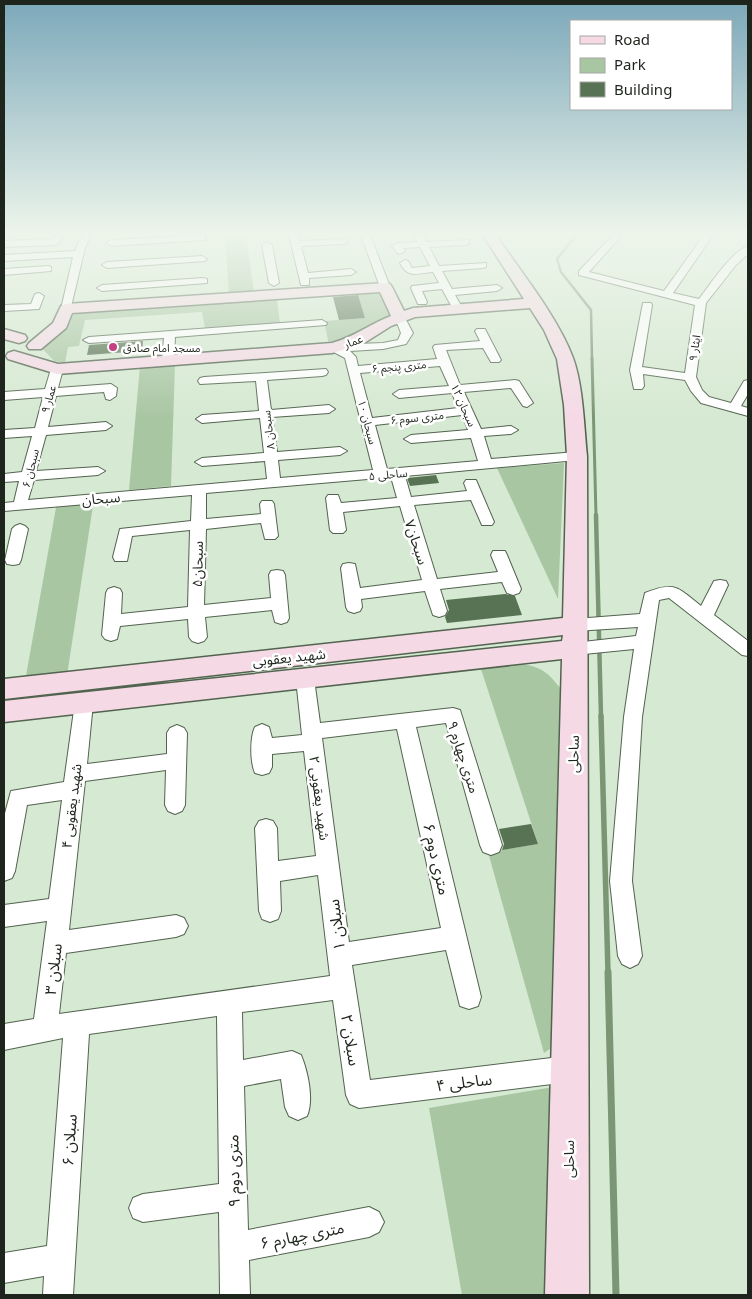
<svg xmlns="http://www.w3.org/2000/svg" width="752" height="1299" viewBox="0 0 752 1299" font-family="'Noto Sans','Noto Sans Arabic',sans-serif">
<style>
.green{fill:#a9c6a3}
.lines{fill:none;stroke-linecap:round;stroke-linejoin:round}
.stream-far4{stroke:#7a9674;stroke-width:2.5}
.stream-far3{stroke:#7a9674;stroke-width:3}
.stream-far2{stroke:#7a9674;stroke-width:4.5}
.stream-far1{stroke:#7a9674;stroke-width:5.5}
.stream{stroke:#7a9674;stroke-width:7}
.building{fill:#587353}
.street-casing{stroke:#52634f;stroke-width:2}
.secondary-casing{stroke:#52634f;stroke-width:3}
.street{fill:#fff;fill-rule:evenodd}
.secondary{fill:#f5dae6;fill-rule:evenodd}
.poi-dot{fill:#c54083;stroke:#fff;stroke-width:2}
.labels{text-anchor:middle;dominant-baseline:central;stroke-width:5;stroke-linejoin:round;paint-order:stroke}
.far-street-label{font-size:11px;fill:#1e251c;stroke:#fff}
.far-poi-label{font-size:11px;fill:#1e251c;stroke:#fff;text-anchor:start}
.street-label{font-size:14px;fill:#1e251c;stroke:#fff}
.near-street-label{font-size:16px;fill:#1e251c;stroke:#fff}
</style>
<rect width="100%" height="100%" fill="#d6e9d2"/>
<!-- green -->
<g class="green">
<polygon points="246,236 254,293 229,294 225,237"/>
<path d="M383 289C385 295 390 301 391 307 394 325 342 340 329 345L324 321 365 318 356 291Z"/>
<path d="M277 300 280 323 205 328 202 312 85 320 79 346 68 347 65 363 54 361 41 347C56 332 64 339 72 316L79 312Z"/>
<polygon points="175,364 171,486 129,490 140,366"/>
<polygon points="564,463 558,599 497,468"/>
<polygon points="94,499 66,682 24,687 57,502"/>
<path d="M521 664C543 667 548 673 561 689L557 1044 544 1053 488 852 538 844 481 669Z"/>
<polygon points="553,1087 548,1295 462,1295 429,1108"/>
</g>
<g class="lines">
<!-- stream-far4 -->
<polyline class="stream-far4" points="576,235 557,259 561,272 591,310 592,359"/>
<!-- stream-far3 -->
<polyline class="stream-far3" points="592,358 596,516"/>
<!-- stream-far2 -->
<polyline class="stream-far2" points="596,515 601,717"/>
<!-- stream-far1 -->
<polyline class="stream-far1" points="601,716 608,973"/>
<!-- stream -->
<polyline class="stream" points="608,972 616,1295"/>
</g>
<!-- building -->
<g class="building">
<polygon points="358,295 365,318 339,320 333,297"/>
<polygon points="143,341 142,351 87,355 89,345"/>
<polygon points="436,475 439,483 410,486 407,478"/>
<polygon points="505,594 515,596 522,615 447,623 445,617 449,610 446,600"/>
<polygon points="531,824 538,844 502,850 504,844 499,829"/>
</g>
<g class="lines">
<!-- street casing -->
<g class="street-casing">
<g id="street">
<polygon points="57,235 62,238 58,244 55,245 4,247 4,241 52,239"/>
<polygon points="82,235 91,235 85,248 70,311 62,311 61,309 73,257 4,261 4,255 75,251"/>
<polygon points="202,235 205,236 205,240 111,246 106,243 111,240"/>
<polygon points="289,235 299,235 300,241 347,239 347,243 344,244 301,246 308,273 351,269 356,272 351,275 309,278 309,285 301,285"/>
<polygon points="361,235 370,235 390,287 389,289 381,289 380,287"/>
<path d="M414 235H423L426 242 469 240V244L466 245 429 247 439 266 486 263V267L483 268 442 271 452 289 497 285 502 288 497 291 455 295 463 309 458 312 453 309 442 289 422 291 427 302 426 304H418L411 288 412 286 439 283 433 272C417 273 408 279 400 263L405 260 408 261 412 268 430 266 420 247 403 248 405 251 400 254 397 253 392 246 397 243 417 242Z"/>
<path d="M613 235H622L589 272 664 291 704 235H713L673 293 699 299C709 286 732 251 748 246V254L736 265 706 303 696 377 702 390 709 397 731 403 744 381 748 380V394L741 406 748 408V416L701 403 691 391 685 380 643 374 644 386 642 389H634L630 370 643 303H651L652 305 642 367 685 373 695 305 579 275V271Z"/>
<polygon points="267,242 272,245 279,283 274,286 269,283 262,245"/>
<polygon points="202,256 207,259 205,261 107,268 102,265 107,262"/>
<polygon points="48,266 51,267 51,271 4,275 4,269"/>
<polygon points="203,278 207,279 207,283 102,291 97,288 102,285"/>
<polygon points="39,293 44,296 39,309 4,311 4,305 31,304 35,294"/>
<path d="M400 315 405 318 413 333 406 344 383 349 350 351 356 357 358 366 437 359 433 347 435 345 480 341 475 331 477 329H485L501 360 499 362H491L483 348 446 350 460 385 515 380 519 381 533 403 527 407 523 406 511 388 464 392 481 429 511 426 518 430 511 434 484 436 491 459 577 452 584 456 577 460 405 476 411 497 467 491 464 483 466 480H476L494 522 492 525H482L471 500 414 505 437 579 498 572 491 555 493 551H505L507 555 521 589 519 593 513 595 507 593 502 582 440 589 447 611 445 615 439 617 433 615 425 591 361 599 362 607 360 611 354 613 348 611 346 607 341 568 343 564 349 563 355 564 360 588 422 580 400 506 343 512 346 530 343 533H333L330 530 326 498 328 495H338L341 503 397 498 391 477 206 493V519L261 514 260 504 262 501H272L274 504 278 536 275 539H265L261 523 206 529 204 605 271 598 269 575 271 571 277 570 283 571 285 575 289 618 287 622 281 624 275 622 272 610 205 617 207 637 204 641 198 643 192 641 189 637 188 619 120 626 117 639 111 641 105 639 102 635 106 593 108 589 114 587 120 589 122 593 121 614 188 607 190 530 132 536 127 561H115L113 557 120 529 191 521 192 495 4 511V503L14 502 19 481 4 482V474L22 472 32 436 4 438V430L35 428 43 397 4 400V392L45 389 51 369 57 365 63 369 58 388 111 384 117 388 116 396 110 400 106 399 104 392 56 396 48 427 106 422 112 426 106 430 46 435 36 471 98 467 105 471 98 475 34 480 28 500 267 479 265 461 202 466 195 462 202 458 264 453 260 418 202 423 196 419 202 415 259 411 256 381 200 384 198 381 200 378 204 377 326 369 328 372 326 375 322 376 267 380 271 410 329 405 335 409 329 413 272 417 277 452 340 447 347 451 340 455 278 460 280 478 373 470 345 358 326 348 332 345 383 343 398 340 401 333 395 318ZM440 366 449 386 399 390 393 394 399 398 452 393 458 408 372 418 360 373ZM462 415 468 430 411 435 404 439 411 443 471 438 478 461 387 469 375 425Z"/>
<polygon points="322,320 327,323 326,325 175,337 174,360 168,363 162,360 164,338 89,343 83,340 89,337"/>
<polygon points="20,524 25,526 28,529 21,560 19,564 13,565 7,564 5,560 12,529 15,526"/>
<path d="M720 580 726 581 728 585 714 615 748 641V656L742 655 669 598 659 600 642 717 632 881 642 956 638 964 630 968 622 964 618 956 610 881 624 717 634 649 574 655 568 654 565 649 568 644 574 643 636 636 638 627 575 631 569 629 566 625 569 621 575 619 640 614 645 593C675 581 677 587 701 606L714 581Z"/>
<path d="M305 672 311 674 314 679 320 723 453 708 460 710 502 845 499 852 491 855 483 852 480 845 446 723 416 727 481 997 478 1006 469 1009 460 1006 446 950 352 965 370 1080 568 1056 577 1060 581 1069 577 1078 568 1082 359 1108 350 1104 346 1095 333 1000 242 1012 243 1060 292 1051 301 1055C308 1072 314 1100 307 1116L298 1120 289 1116 285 1107 281 1079 244 1086 248 1230 369 1207 379 1212 384 1222 379 1232 369 1237 249 1260 250 1295H220L219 1212 143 1222 133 1218 129 1208 133 1198 143 1194 219 1184 217 1016 89 1034 73 1295H43L44 1276 4 1283V1253L47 1246 63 1038 4 1050V1024L34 1019 47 921 4 927V905L49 899 62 800 27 805 15 871 12 878 4 881V817L11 791 64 782 75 703 77 698 84 696 91 698 93 703 87 764 167 754V733L170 728 177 725 184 728 187 733 185 805 182 811 175 814 168 811 165 805 166 770 85 781 69 930 176 915 184 918 188 926 184 934 176 937 66 953 59 1014 330 976 318 875 280 881 281 911 278 919 270 922 262 919 259 911 255 828 259 821 266 819 273 821 277 828 278 861 316 856 304 751 272 754V767L269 773 262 775 255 773C250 762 250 737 255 727L262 724 269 727 272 738 302 735 296 679 299 674ZM397 729 441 928 349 942 322 738Z"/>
</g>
</g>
<!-- secondary casing -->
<g class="secondary-casing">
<g id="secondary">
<path d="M483 235H496C520 271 558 317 573 358 583 385 584 426 587 456L589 1295H545L562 659 4 722V701L562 641 563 635 4 699V679L563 618 567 456 564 405 557 359 544 330 530 308 415 317 391 326 361 345 332 353 57 374 8 359 6 356 8 353 14 351 58 364 332 343C354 337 370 324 391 316L380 292 72 313 66 328 41 349H29L27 346 29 343 53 323 61 306 66 304 385 283 390 284 392 287 404 311 413 308 524 299Z"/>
<polygon points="4,329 25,335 27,338 25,341 19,343 4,339"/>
</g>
</g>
<!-- street -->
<use href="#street" class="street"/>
<!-- secondary -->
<use href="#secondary" class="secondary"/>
</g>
<!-- sky -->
<linearGradient id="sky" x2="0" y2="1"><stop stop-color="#7ca8ba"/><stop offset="0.56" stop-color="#edf5eb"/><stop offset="1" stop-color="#edf5eb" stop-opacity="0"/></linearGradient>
<rect width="752" height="417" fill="url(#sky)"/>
<!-- markers -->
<circle class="poi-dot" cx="113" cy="347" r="5"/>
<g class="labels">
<!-- far-street labels -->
<g class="far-street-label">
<text transform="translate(353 341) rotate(-22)">عمار</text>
<text transform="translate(694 348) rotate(-81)">ایثار ۹</text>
<text transform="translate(399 366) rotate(-5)">۶ متری پنجم</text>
<text transform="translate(48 399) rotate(-74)">عمار ۹</text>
<text transform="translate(464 405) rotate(66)">سبحان ۱۲</text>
<text transform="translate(417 417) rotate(-6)">۶ متری سوم</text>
<text transform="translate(368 422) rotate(75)">سبحان ۱۰</text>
<text transform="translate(268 430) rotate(-97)">سبحان ۸</text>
<text transform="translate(30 468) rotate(-76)">سبحان ۶</text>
<text transform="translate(388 474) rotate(-5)">ساحلی ۵</text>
</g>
<!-- far-poi labels -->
<g class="far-poi-label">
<text x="123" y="347">مسجد امام صادق</text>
</g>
<!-- street labels -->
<g class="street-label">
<text transform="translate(101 498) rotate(-5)">سبحان</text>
<text transform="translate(417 542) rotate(72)">سبحان۷</text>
<text transform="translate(197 564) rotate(-89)">سبحان۵</text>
<text transform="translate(289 657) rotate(-6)">شهید یعقوبی</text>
<text transform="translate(573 754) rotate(-89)">ساحلی</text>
<text transform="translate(464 757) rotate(72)">۹ متری چهارم</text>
<text transform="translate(320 798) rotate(83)">شهید یعقوبی ۲</text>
<text transform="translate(71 806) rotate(-83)">شهید یعقوبی ۴</text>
<text transform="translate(568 1159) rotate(-90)">ساحلی</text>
</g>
<!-- near-street labels -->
<g class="near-street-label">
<text transform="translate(437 859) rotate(77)">۶ متری دوم</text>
<text transform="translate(336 925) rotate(-97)">سبلان ۱</text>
<text transform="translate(53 969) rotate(-83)">سبلان ۳</text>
<text transform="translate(351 1040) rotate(81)">سبلان ۲</text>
<text transform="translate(464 1082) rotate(-7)">ساحلی ۴</text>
<text transform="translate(69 1140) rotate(-86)">سبلان ۶</text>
<text transform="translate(233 1171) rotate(-91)">۹ متری دوم</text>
<text transform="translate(302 1235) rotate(-11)">۶ متری چهارم</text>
</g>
</g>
<!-- border -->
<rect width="752" height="1299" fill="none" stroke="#1e251c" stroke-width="10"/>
<!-- legend -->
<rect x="570" y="20" width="162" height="90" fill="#ffffff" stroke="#a5a8a4"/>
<rect x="580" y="36" width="25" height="8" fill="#f5dae6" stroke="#a5a8a4"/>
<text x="614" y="45" font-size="15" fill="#1e251c">Road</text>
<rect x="580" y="58" width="25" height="15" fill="#a9c6a3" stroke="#a5a8a4"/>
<text x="614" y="70" font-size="15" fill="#1e251c">Park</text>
<rect x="580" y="82" width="25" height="15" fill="#587353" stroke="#a5a8a4"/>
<text x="614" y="95" font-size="15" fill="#1e251c">Building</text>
</svg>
